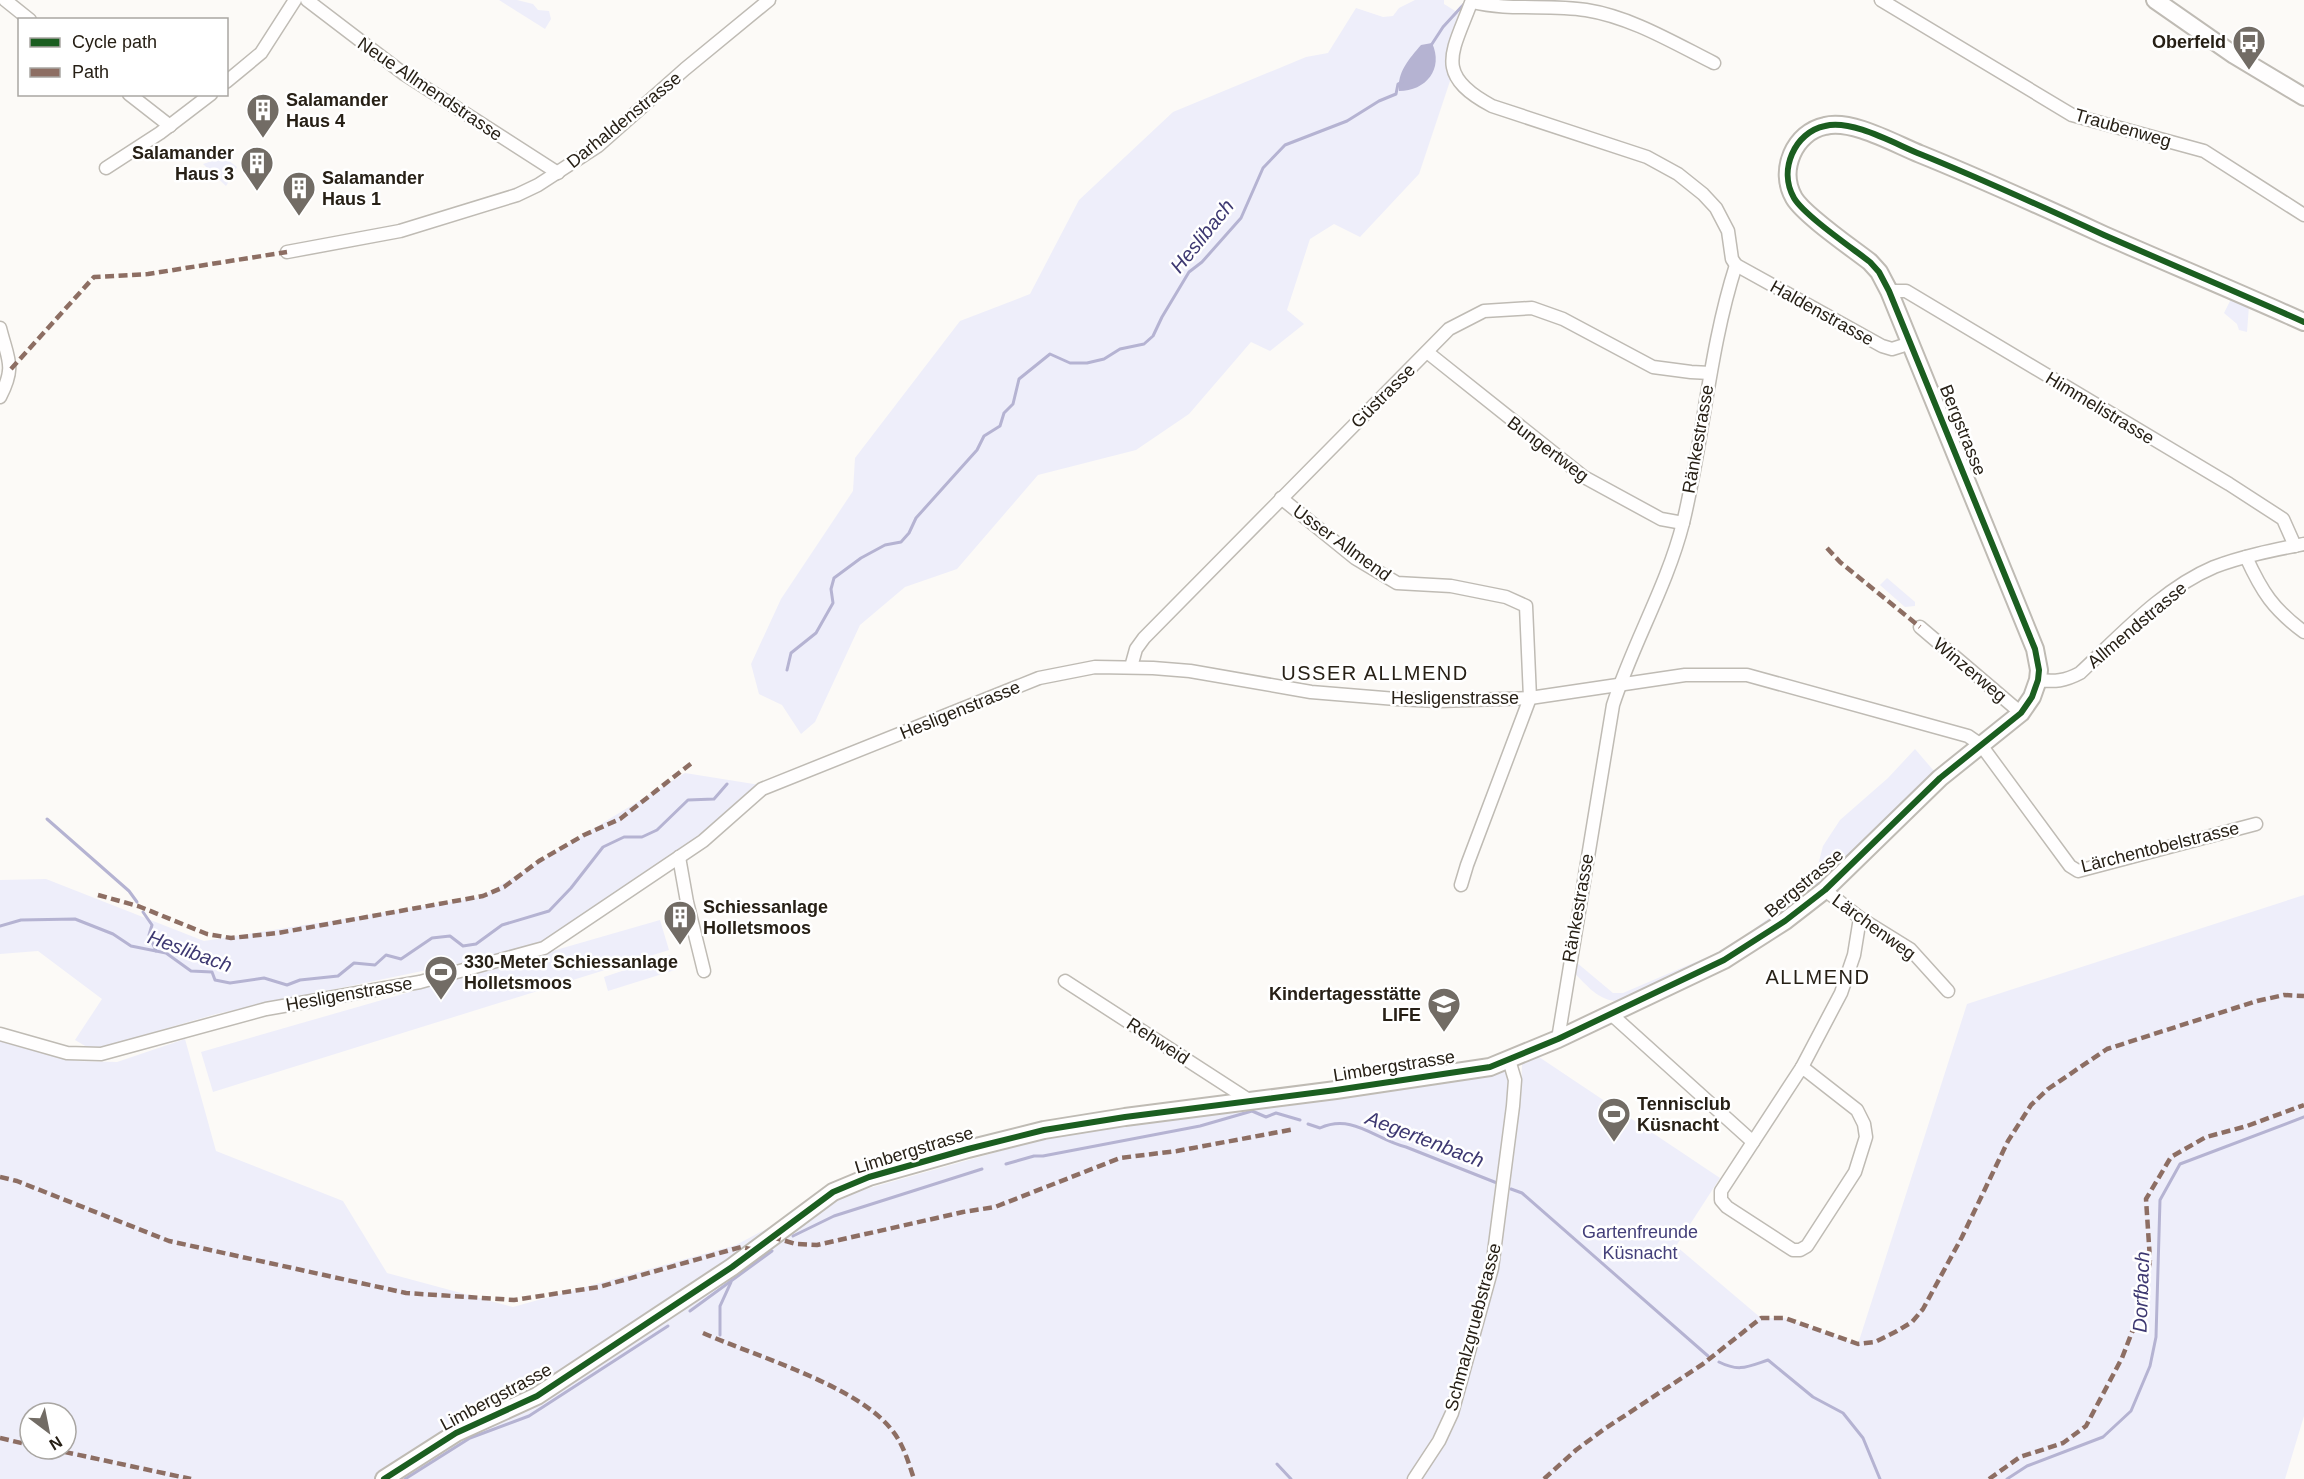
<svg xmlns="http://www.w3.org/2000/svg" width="2304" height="1479" viewBox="0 0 2304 1479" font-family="Helvetica,sans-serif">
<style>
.green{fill:#eeeefa;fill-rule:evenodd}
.water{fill:#b5b3d2}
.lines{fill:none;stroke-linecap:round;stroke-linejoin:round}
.stream{stroke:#b5b3d2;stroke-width:3}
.street-casing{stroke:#bfbbb4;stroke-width:15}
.secondary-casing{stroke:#bfbbb4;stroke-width:20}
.street{stroke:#fffefe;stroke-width:12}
.secondary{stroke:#fffefe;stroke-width:16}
.quiet{stroke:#8d6e63;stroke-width:4.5;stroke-dasharray:9 4.5;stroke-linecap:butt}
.cycleway-casing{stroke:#fff;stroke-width:10}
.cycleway{stroke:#1b5e20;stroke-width:6}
.labels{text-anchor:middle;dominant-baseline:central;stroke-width:5;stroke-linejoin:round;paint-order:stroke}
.poi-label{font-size:18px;font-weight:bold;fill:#272016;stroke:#fff;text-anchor:start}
.street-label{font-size:18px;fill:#272016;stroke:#fff}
.park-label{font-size:18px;fill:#433f79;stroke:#fff}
.water-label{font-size:20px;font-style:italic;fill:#3d3871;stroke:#fff}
.neighbourhood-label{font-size:20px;letter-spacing:1.5px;fill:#272016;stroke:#fff}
</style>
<rect width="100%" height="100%" fill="#fcfaf7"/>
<!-- green -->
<g class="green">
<polygon points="499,0 517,0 533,4 538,10 549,11 551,19 545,29"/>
<polygon points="1415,0 1444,0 1444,4 1465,17 1453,72 1419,174 1360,237 1334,224 1310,239 1287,310 1304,324 1270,351 1251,342 1189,414 1136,450 1038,475 957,569 905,587 860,625 815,722 801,734 782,705 759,694 751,664 781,599 853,491 855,458 960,321 1030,294 1079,200 1173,112 1306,57 1328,53 1356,8 1383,17 1393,16 1399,8"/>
<polygon points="224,157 237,167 226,186 203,164"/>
<polygon points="2231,299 2249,306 2247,332 2239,330 2237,324 2224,313"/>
<polygon points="1887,578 1915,602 1915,606 1905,607 1880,585"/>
<path d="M1915 749 1940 778 1825 890 1748 940 1624 1002C1598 1001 1592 990 1574 973L1576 962 1613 993H1623L1714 954 1746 935 1786 905 1803 888 1814 867 1817 869 1823 846 1840 820 1888 778Z"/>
<polygon points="685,773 760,785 695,840 537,947 216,1014 92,1050 75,1040 102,999 38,951 0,954 0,880 46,879 204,941 481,897"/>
<path d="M2304 895V1416L2285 1479H0V1039L77 1061 117 1062 185 1039 216 1151 343 1201 387 1273 513 1307 736 1245 813 1204 1043 1139 1252 1102 1509 1060 1517 1113 1521 1097 1522 1064 1536 1055 1720 1178 1676 1246 1761 1318H1785L1858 1344 1967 1004ZM30 1413H66V1449H30Z"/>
<polygon points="660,920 669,950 213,1092 201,1052"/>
<polygon points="670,955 675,970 608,991 604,977"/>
</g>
<!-- water -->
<path class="water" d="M1432 43C1444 69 1426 91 1399 91 1397 72 1409 59 1421 45Z"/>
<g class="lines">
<!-- stream -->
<g class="stream">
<polyline points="1430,47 1443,27 1465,3"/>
<polyline points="787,670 791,653 816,633 833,603 831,589 834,578 861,558 885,545 901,542 909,533 916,518 977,450 984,436 1000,426 1004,413 1013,404 1019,379 1050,354 1070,363 1087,363 1104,359 1120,349 1144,344 1153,336 1162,317 1189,272 1202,262 1241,218 1263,168 1285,145 1347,121 1379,101 1396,94 1398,84 1402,82"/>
<polyline points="47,819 129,891 137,902"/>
<polyline points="143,912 152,925 149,935 156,951"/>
<polyline points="0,926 21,920 75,919 113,934 131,946 166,953 191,971 212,972 215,980 230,983 264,978 287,985 300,980 338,976 354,963 375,965 386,955 401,959 432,938 450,936 463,946 476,944 502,925 549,911 571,888 603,847 624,837 642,837 657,830 688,800 714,799 727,784"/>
<path d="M1308 1124 1320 1128C1353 1113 1376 1140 1406 1147L1497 1183"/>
<polyline points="1006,1164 1034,1156 1043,1156 1200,1126 1252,1111 1266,1117 1276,1113 1300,1120"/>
<polyline points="1511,1189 1522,1193 1708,1356"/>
<polyline points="793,1236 834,1216 982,1169"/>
<polyline points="690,1311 772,1251"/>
<polyline points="720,1335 720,1306 731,1282"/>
<path d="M1719 1362C1739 1372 1747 1367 1768 1360L1813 1397 1843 1413 1863 1438 1880 1479"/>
<polyline points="1277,1464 1291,1479"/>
<polyline points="405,1479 470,1438 529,1416 668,1326"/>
<polyline points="2007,1479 2027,1466 2103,1437 2131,1411 2150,1366 2156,1337 2160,1200 2180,1164 2304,1117"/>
</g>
<!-- street casing -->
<g class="street-casing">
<g id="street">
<polyline points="5,0 30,20"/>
<polyline points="307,0 404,74 558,173"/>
<path d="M1472 0C1453 52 1432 74 1492 106L1647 157 1678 174 1703 194 1716 208 1728 231 1732 259 1736 265 1882 346 1892 349 1911 343"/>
<polyline points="1881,0 2072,115 2204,151 2304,215"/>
<path d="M1472 2C1510 11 1548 4 1586 10 1631 17 1674 43 1714 63"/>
<polyline points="226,82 261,53 295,0"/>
<polyline points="129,94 170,126"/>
<polyline points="106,168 160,133 211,94"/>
<polyline points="287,252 400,231 517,195 538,185 598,146 685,69 769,0"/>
<polyline points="1889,291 1906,291 2229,484 2283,519 2295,546"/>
<path d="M0 328C8 360 16 366 0 397"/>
<polyline points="1427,352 1584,477 1661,519 1683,523"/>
<polyline points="1281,498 1355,558 1397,583 1451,586 1506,597 1526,606 1530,698 1467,865 1461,885"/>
<path d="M2246 557C2262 592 2273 609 2304 632"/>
<polyline points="1920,627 2021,713"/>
<polyline points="1131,667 1136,649 1144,638 1449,329 1484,311 1532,308 1563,319 1653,367 1691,372 1710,373"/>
<path d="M2038 680C2055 682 2065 681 2080 673 2121 635 2162 589 2214 567 2243 556 2274 550 2304 544"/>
<polyline points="679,857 687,902 704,971"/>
<polyline points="1825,890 1860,918 1910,949 1948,991"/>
<polyline points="1065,981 1252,1102"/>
<polyline points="1611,1014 1753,1142"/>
<polyline points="0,1034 67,1053 101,1054 266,1009 420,982 544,948 703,841 762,789 1039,678 1095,667 1153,668 1190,671 1311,692 1396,699 1438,701 1530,698 1685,675 1747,675 1968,736 1981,745 2070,866 2078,871 2256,824"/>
<path d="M1558 1039 1613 705C1633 643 1667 586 1683 523 1704 437 1709 349 1736 265"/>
<polygon points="1802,1067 1857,1110 1864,1124 1866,1137 1855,1172 1807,1246 1800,1250 1793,1250 1727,1207 1721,1200 1721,1191"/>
<polyline points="1802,1067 1841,993 1854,955 1860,918"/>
<polyline points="1414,1479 1439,1441 1452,1413 1492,1268 1513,1106 1515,1080 1509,1060"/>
</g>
</g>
<!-- secondary casing -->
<g class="secondary-casing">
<g id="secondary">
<polyline points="2155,0 2234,55 2304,97"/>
<path d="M384 1479 456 1433 537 1396 732 1267 833 1192 869 1177 968 1149 1044 1130 1125 1117 1336 1090 1490 1067 1558 1039 1724 960 1785 921 1825 890 1940 778 2021 713 2032 697 2038 680 2039 670 2035 649 1889 291 1879 272 1870 262C1852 248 1804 215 1794 198 1786 184 1786 168 1792 154 1798 140 1810 129 1825 126 1852 119 1895 144 1920 154 1982 179 2043 207 2104 235 2170 264 2237 292 2304 322"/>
</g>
</g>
<!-- street -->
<use href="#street" class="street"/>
<!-- secondary -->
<use href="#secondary" class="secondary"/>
<!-- quiet -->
<g class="quiet">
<polyline points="11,369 94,277 148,274 287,252"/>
<polyline points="1827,548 1840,562 1920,627"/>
<polyline points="98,895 138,906 207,934 231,938 278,933 483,896 504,887 539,861 584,835 620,819 693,762"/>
<polyline points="0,1177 17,1181 169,1241 406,1293 514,1300 599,1287 741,1247 756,1250"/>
<polyline points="772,1237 796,1244 817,1245 963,1212 995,1207 1120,1158 1177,1151 1295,1129"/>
<path d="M703 1333C755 1356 856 1385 891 1429 903 1443 908 1461 914 1479"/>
<polyline points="0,1438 30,1445"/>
<polyline points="51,1449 191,1479"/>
<polyline points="1544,1479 1576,1450 1603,1430 1703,1364 1761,1318 1785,1318 1858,1344 1875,1342 1897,1331 1912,1322 1923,1309 1962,1237 2008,1141 2031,1105 2048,1089 2107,1049 2257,1001 2284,995 2304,996"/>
<polyline points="1989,1479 2020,1457 2063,1443 2086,1426 2122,1358 2132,1332 2141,1321 2150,1260 2146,1199 2171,1157 2206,1137 2247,1126 2304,1105"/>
</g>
<!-- cycleway casing -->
<g class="cycleway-casing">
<path id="cycleway" d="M384 1479 456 1433 537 1396 732 1267 833 1192 869 1177 968 1149 1044 1130 1125 1117 1336 1090 1490 1067 1558 1039 1724 960 1785 921 1825 890 1940 778 2021 713 2032 697 2038 680 2039 670 2035 649 1889 291 1879 272 1870 262C1852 248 1804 215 1794 198 1786 184 1786 168 1792 154 1798 140 1810 129 1825 126 1852 119 1895 144 1920 154 1982 179 2043 207 2104 235 2170 264 2237 292 2304 322"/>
</g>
<!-- cycleway -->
<use href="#cycleway" class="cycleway"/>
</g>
<!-- icons -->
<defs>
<g id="bus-pin" transform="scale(1.725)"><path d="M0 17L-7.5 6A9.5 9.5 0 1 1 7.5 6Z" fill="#726c65" stroke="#fff"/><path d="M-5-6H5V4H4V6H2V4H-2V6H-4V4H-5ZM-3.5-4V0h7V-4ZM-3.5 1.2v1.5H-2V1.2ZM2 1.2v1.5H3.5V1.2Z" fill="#fff"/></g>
<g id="building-pin" transform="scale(1.725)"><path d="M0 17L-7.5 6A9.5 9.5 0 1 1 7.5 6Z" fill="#726c65" stroke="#fff"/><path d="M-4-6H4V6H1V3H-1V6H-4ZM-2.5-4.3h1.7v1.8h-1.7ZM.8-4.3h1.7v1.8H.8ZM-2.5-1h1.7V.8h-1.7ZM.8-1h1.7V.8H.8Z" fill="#fff"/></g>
<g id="stadium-pin" transform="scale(1.725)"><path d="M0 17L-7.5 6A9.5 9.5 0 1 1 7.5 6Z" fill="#726c65" stroke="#fff"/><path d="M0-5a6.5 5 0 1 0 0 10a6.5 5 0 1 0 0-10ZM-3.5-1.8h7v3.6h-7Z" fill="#fff"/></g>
<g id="school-pin" transform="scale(1.725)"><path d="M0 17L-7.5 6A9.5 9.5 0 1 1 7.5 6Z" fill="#726c65" stroke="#fff"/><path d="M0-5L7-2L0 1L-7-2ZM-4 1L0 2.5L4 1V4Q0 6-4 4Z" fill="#fff"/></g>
</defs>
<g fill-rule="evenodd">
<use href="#bus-pin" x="2249" y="42"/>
<use href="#building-pin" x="263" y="110"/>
<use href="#building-pin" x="257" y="163"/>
<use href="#building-pin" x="299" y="188"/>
<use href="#building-pin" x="680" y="917"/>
<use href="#stadium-pin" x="441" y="972"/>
<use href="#school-pin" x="1444" y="1004"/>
<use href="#stadium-pin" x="1614" y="1114"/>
</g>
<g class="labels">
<!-- poi labels -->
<g class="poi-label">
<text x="2226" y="42" text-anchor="end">Oberfeld</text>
<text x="286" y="100">Salamander<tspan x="286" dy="21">Haus 4</tspan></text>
<text x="234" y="153" text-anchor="end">Salamander<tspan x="234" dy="21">Haus 3</tspan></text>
<text x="322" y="178">Salamander<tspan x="322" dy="21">Haus 1</tspan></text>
<text x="703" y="907">Schiessanlage<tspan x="703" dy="21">Holletsmoos</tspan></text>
<text x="464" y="962">330-Meter Schiessanlage<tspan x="464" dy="21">Holletsmoos</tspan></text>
<text x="1421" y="994" text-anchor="end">Kindertagesstätte<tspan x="1421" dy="21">LIFE</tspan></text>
<text x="1637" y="1104">Tennisclub<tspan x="1637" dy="21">Küsnacht</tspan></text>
</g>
<!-- street labels -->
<g class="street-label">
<text transform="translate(430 89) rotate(34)">Neue Allmendstrasse</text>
<text transform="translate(624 120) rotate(-39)">Darhaldenstrasse</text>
<text transform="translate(2123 128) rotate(16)">Traubenweg</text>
<text transform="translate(1822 313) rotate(29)">Haldenstrasse</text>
<text transform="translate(1383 396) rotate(-45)">Güstrasse</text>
<text transform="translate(2100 408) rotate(31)">Himmelistrasse</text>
<text transform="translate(1963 430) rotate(68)">Bergstrasse</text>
<text transform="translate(1698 439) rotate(-80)">Ränkestrasse</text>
<text transform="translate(1548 449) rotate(37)">Bungertweg</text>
<text transform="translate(1342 543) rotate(36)">Usser Allmend</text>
<text transform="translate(2137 625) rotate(-40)">Allmendstrasse</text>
<text transform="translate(1970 670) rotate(40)">Winzerweg</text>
<text x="1455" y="698">Hesligenstrasse</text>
<text transform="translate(960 710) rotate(-22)">Hesligenstrasse</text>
<text transform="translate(2160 847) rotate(-14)">Lärchentobelstrasse</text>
<text transform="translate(1804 883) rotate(-40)">Bergstrasse</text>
<text transform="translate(1578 908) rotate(-80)">Ränkestrasse</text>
<text transform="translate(1874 927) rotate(36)">Lärchenweg</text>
<text transform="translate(349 994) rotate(-10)">Hesligenstrasse</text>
<text transform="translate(1158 1041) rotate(33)">Rehweid</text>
<text transform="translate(1394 1066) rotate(-9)">Limbergstrasse</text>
<text transform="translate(914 1150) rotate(-17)">Limbergstrasse</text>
<text transform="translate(1473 1327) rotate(-75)">Schmalzgruebstrasse</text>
<text transform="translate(496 1397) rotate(-28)">Limbergstrasse</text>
</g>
<!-- park labels -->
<g class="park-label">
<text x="1640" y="1232">Gartenfreunde<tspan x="1640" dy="21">Küsnacht</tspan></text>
</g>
<!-- water labels -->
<g class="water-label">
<text transform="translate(1202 236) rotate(-51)">Heslibach</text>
<text transform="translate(190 951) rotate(20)">Heslibach</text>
<text transform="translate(1425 1139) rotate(21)">Aegertenbach</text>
<text transform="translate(2141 1292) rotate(-88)">Dorfbach</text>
</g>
<!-- neighbourhood labels -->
<g class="neighbourhood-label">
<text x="1375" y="673">USSER ALLMEND</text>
<text x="1818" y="977">ALLMEND</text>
</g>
</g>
<!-- legend -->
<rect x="18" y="18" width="210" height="78" fill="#ffffff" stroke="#a9a6a2" stroke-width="1.5"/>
<rect x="30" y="38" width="30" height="9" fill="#1b5e20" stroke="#a9a6a2" stroke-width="1.5"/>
<text x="72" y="48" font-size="18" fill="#272016">Cycle path</text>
<rect x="30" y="68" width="30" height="9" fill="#8d6e63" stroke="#a9a6a2" stroke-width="1.5"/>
<text x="72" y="78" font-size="18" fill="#272016">Path</text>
<!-- north arrow -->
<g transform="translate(48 1431) rotate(148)"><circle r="28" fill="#ffffff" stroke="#a9a6a2" stroke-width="1.5"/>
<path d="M0-4.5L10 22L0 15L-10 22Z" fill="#726c65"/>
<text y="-9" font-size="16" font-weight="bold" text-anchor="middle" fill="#272016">N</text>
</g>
</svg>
